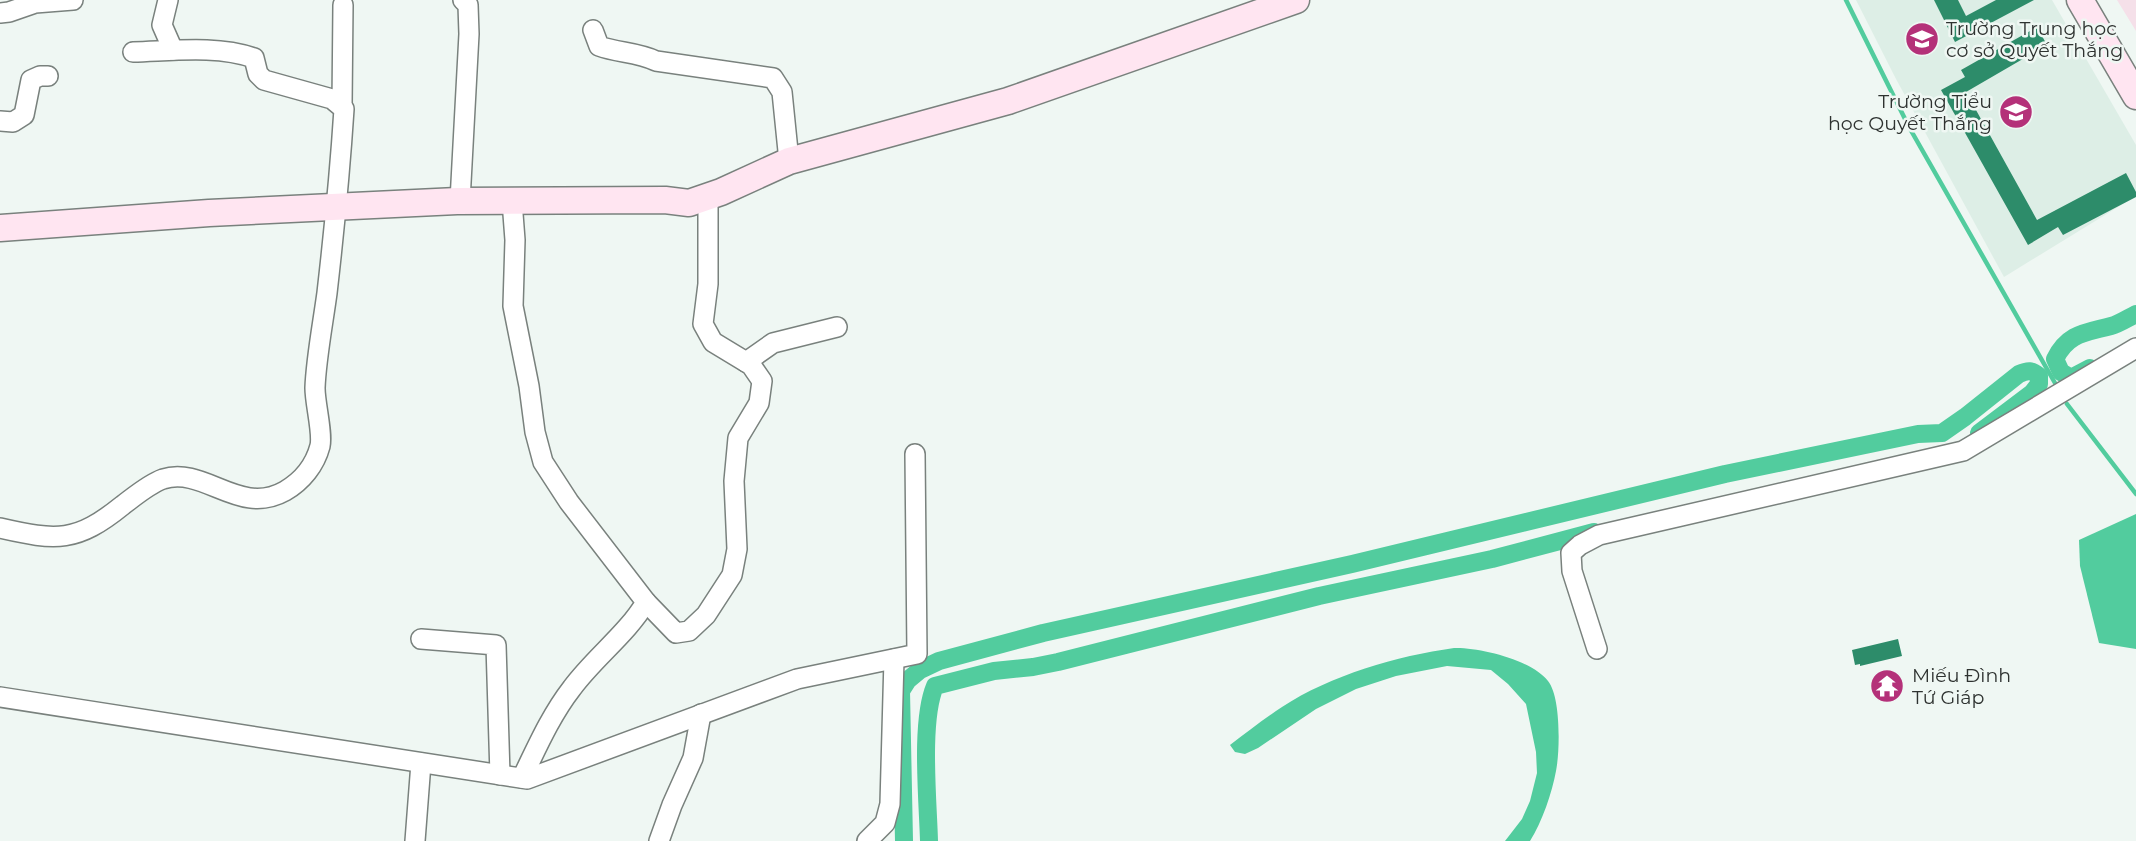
<svg xmlns="http://www.w3.org/2000/svg" width="2136" height="841" viewBox="0 0 2136 841" font-family="Montserrat,sans-serif">
<style>
.built{fill:#ddeee6}
.green{fill:#f5e0e9}
.water{fill:#52cc9e}
.lines{fill:none;stroke-linecap:round;stroke-linejoin:round}
.stream{stroke:#52cc9e;stroke-width:4.5}
.canal{stroke:#52cc9e;stroke-width:18}
.building{fill:#2d8c6a}
.street-casing{stroke:#79817d;stroke-width:22}
.secondary-casing{stroke:#79817d;stroke-width:29}
.street{stroke:#fff;stroke-width:19}
.secondary{stroke:#ffe5f1;stroke-width:26}
.labels{text-anchor:middle;dominant-baseline:central;stroke-width:5;stroke-linejoin:round;paint-order:stroke}
.poi-label{font-size:19px;fill:#2e3230;stroke:#eff7f3;text-anchor:start}
</style>
<rect width="100%" height="100%" fill="#eff7f3"/>
<!-- built -->
<polygon class="built" points="1856,0 2052,0 2136,145 2136,196 2004,277 1896,79"/>
<!-- green -->
<polygon class="green" points="2117,0 2136,0 2136,31"/>
<!-- water -->
<g class="water">
<polygon points="2136,514 2136,649 2099,643 2080,566 2079,540"/>
<path d="M1454 648C1479 647 1532 660 1548 681 1561 697 1560 751 1556 771 1552 793 1542 822 1530 841H1505L1522 819 1530 801 1537 773 1536 752 1526 704 1508 684 1491 670 1447 666 1396 676 1356 689 1316 709 1258 748 1245 754 1235 752 1230 745C1247 732 1264 719 1282 707 1331 675 1397 656 1454 648Z"/>
</g>
<g class="lines">
<!-- stream -->
<g class="stream">
<polyline points="1846,0 1909,127 2055,383"/>
<polyline points="2067,404 2136,494"/>
</g>
<!-- canal -->
<g class="canal">
<path d="M2090 368 2071 378 2061 372 2055 359C2068 333 2085 333 2111 326 2119 324 2128 318 2136 314"/>
<path d="M904 841 901 691 908 680 920 670 939 661 1043 633 1352 564 1725 474 1918 434 1942 433 1965 417 2019 374C2028 370 2032 370 2039 376V384L2032 393 1979 433"/>
<path d="M929 841C928 802 920 721 935 686L994 671 1033 667 1058 662 1319 596 1492 559 1594 532"/>
</g>
</g>
<!-- building -->
<g class="building">
<polygon points="1934,0 1958,0 1966,16 1996,0 2034,0 1955,42"/>
<polygon points="2037,27 2047,45 1966,92 2037,220 2126,173 2136,192 2136,197 2063,235 2058,227 2028,245 1941,90 1965,77 1961,70"/>
<polygon points="1898,639 1902,656 1860,666 1860,664 1855,665 1852,650"/>
</g>
<g class="lines">
<!-- street casing -->
<g class="street-casing">
<g id="street">
<polyline points="168,0 162,25 173,50"/>
<polyline points="0,13 9,12 35,3 73,0"/>
<path d="M593 30 599 46C618 53 637 52 656 61L773 78 782 92 789 161"/>
<polyline points="342,105 343,5"/>
<polyline points="0,121 13,122 24,115 31,80 40,76 48,76"/>
<polyline points="460,201 469,34 468,5 463,0"/>
<path d="M512 201 515 240 513 306 529 386 535 432 543 462 569 502 646 602C627 634 595 657 572 688 551 715 537 747 522 778"/>
<polyline points="746,362 773,343 837,327"/>
<path d="M0 528C57 541 76 543 123 505 135 496 149 484 163 479 205 466 239 517 285 491 302 481 315 465 320 446 323 433 315 404 315 388 316 359 323 323 327 293 334 232 340 171 344 109L332 99 264 80 258 74 254 58C217 45 172 51 133 52"/>
<polyline points="646,602 676,633 689,631 706,615 732,575 737,549 734,481 738,438 759,403 762,381 751,365 713,342 703,324 708,284 708,197"/>
<polyline points="421,639 496,645 500,775"/>
<polyline points="1597,649 1572,571 1571,553 1580,545 1599,535 1963,451 2136,348"/>
<polyline points="0,697 527,779 797,679 917,654 915,454"/>
<polyline points="415,841 421,763"/>
<polyline points="659,841 672,805 693,758 701,714"/>
<polyline points="867,841 885,823 890,804 894,659"/>
</g>
</g>
<!-- secondary casing -->
<g class="secondary-casing">
<g id="secondary">
<polyline points="2080,0 2136,96"/>
<polyline points="0,228 209,213 457,201 665,200 689,203 721,192 789,161 1008,101 1296,0"/>
</g>
</g>
<!-- street -->
<use href="#street" class="street"/>
<!-- secondary -->
<use href="#secondary" class="secondary"/>
</g>
<!-- icons -->
<defs>
<g id="school-disc" transform="scale(1.75)"><circle r="9.5" fill="#b43179" stroke="#eff7f3"/><path d="M0-5L7-2L0 1L-7-2ZM-4 1L0 2.5L4 1V4Q0 6-4 4Z" fill="#fff"/></g>
<g id="temple-disc" transform="scale(1.75)"><circle r="9.5" fill="#b43179" stroke="#eff7f3"/><path d="M0-6L5-2H3V0L6.5 2.5H4V6H1.5V3h-3V6H-4V2.5H-6.5L-3 0V-2H-5Z" fill="#fff"/></g>
</defs>
<g fill-rule="evenodd">
<use href="#school-disc" x="1922" y="39"/>
<use href="#school-disc" x="2016" y="112"/>
<use href="#temple-disc" x="1887" y="686"/>
</g>
<g class="labels">
<!-- poi labels -->
<g class="poi-label">
<text x="1946" y="28">Trường Trung học<tspan x="1946" dy="22">cơ sở Quyết Thắng</tspan></text>
<text x="1992" y="101" text-anchor="end">Trường Tiểu<tspan x="1992" dy="22">học Quyết Thắng</tspan></text>
<text x="1912" y="675">Miếu Đình<tspan x="1912" dy="22">Tứ Giáp</tspan></text>
</g>
</g>
</svg>
